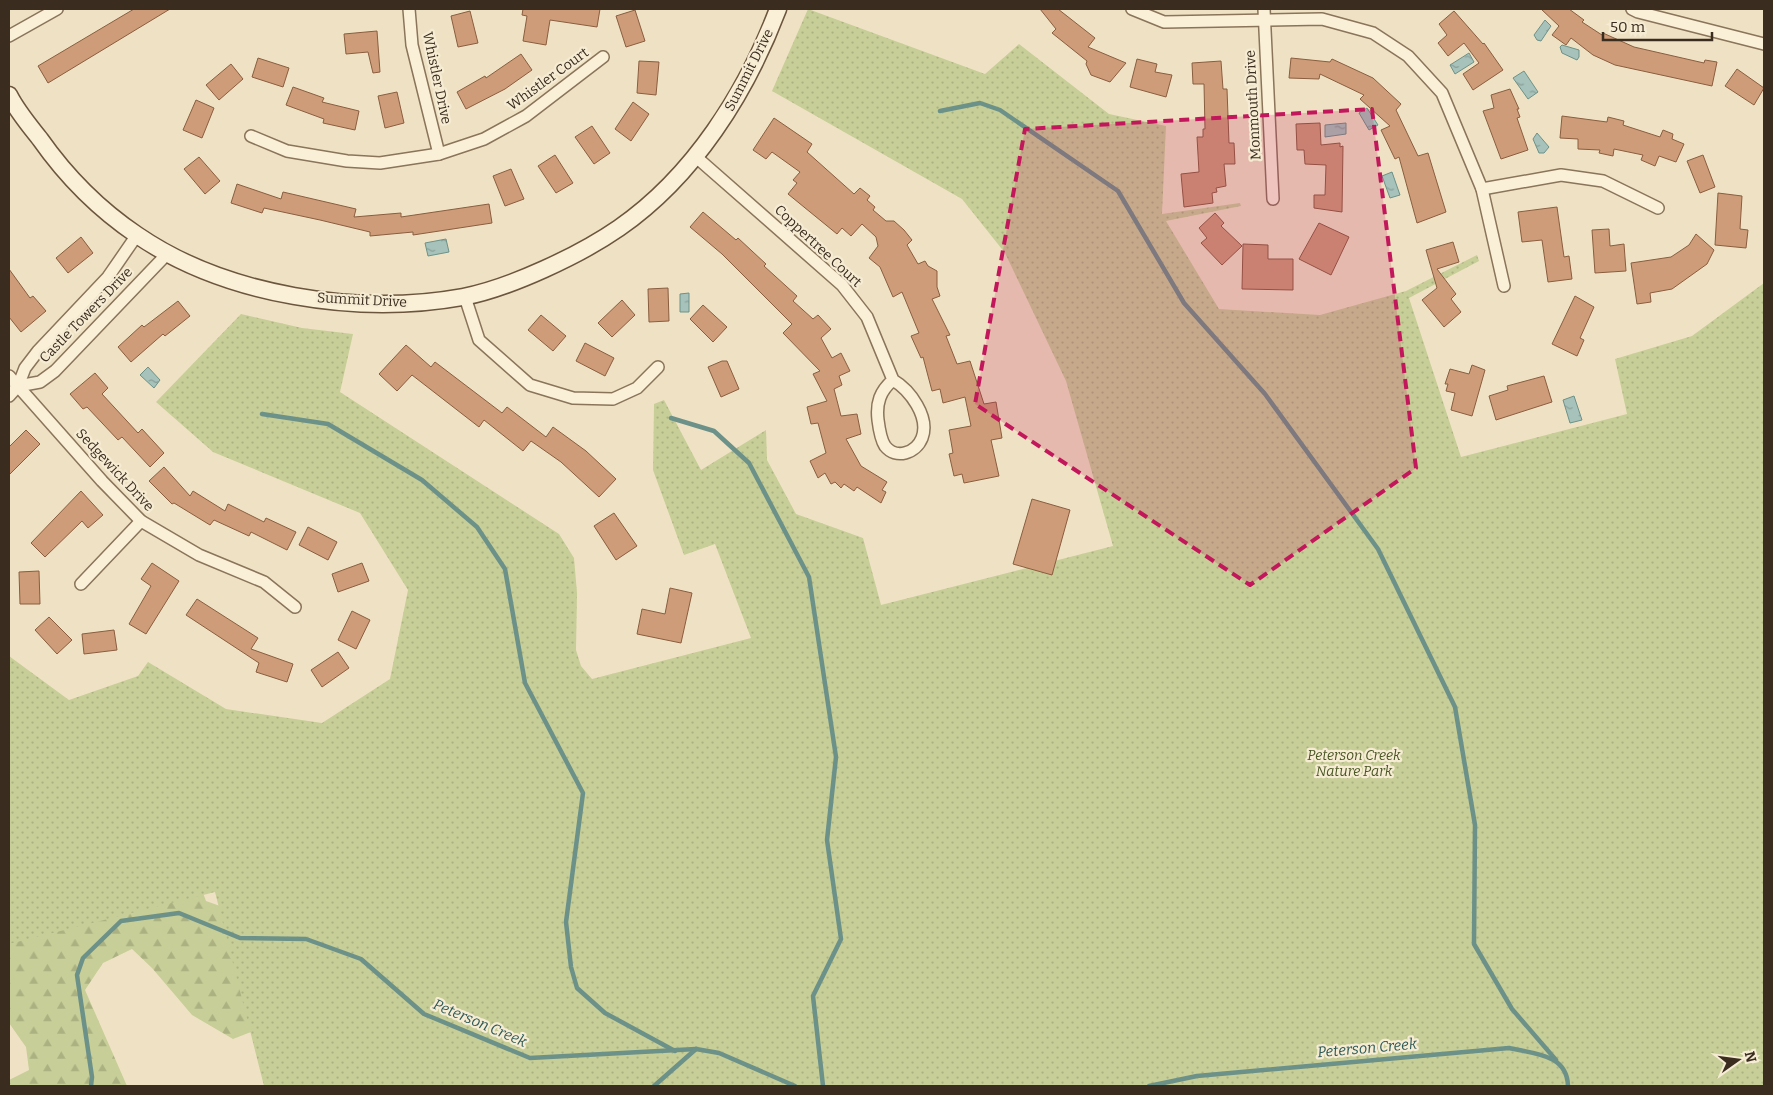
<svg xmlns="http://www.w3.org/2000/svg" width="1773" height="1095" viewBox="0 0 1773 1095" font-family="Bitter,serif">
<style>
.forest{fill:url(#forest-firs)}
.park{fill:url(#park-dots)}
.water{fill:url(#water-ripples);stroke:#6c9188}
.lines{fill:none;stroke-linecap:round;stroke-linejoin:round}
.stream{stroke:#6c9188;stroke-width:4.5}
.building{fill:#ce9c79;stroke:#8a5d3f}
.minor-casing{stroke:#8a745a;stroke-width:14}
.secondary-casing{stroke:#6c553d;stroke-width:19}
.minor{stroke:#faefd7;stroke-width:11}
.secondary{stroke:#faefd7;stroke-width:16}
.marked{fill:#c2185b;fill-opacity:0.2;stroke:#c2185b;stroke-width:4;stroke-dasharray:10 6;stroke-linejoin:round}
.labels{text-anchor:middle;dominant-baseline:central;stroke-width:4.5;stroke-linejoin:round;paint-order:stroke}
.street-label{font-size:14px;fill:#3a2c1e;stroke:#f6ecd4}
.park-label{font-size:14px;font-style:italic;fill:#4a5724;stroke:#f6ecd4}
.water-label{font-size:15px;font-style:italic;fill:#2d5a57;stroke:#f6ecd4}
</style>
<defs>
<pattern id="forest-firs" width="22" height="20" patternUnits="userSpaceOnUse" patternTransform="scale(1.25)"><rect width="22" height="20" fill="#c7ce97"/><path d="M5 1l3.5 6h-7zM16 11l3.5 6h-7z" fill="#acb182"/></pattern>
<pattern id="park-dots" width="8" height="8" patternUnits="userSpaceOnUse" patternTransform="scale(1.25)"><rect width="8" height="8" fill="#c7ce97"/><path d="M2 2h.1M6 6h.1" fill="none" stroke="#acb182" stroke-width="1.8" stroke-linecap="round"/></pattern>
<pattern id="water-ripples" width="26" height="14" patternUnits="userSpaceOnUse" patternTransform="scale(1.25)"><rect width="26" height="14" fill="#a6c2ba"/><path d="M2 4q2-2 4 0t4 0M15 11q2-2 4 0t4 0" fill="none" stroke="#889e97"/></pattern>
</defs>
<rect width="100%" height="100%" fill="#efe2c4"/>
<!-- forest -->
<polygon class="forest" points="9,654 18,675 197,877 206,901 276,926 882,1086 264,1086 286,1018 233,1039 192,1015 152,968 132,949 103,963 85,990 127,1086 9,1086 9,1080 29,1070 26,1047 9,1023"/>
<!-- park -->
<polygon class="park" points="808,9 985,74 1019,44 1109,114 1166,126 1162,214 1240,203 1241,206 1166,221 1219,309 1320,315 1406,291 1477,255 1479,261 1409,298 1461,457 1627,414 1615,359 1692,336 1764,283 1764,1086 264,1086 215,892 9,944 9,656 69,700 138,676 148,662 226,709 322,723 390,679 408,590 360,513 213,452 156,402 241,314 302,328 353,334 340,392 559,534 574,558 577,593 576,650 581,666 592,679 751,638 715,544 684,555 653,470 654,404 664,400 701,470 766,430 767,460 796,514 863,538 881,605 1113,546 1066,381 1005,253 962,199 772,91"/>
<!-- water -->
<g class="water">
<polygon points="1545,20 1551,26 1541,41 1537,40 1534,35"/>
<polygon points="1562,45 1579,50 1579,57 1577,60 1562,53 1560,47"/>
<polygon points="1469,53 1474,62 1455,74 1450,65"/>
<polygon points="1524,71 1538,92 1528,99 1513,78"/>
<polygon points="1367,108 1378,125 1369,130 1359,113"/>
<polygon points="1346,123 1346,134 1325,137 1325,125"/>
<polygon points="1537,133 1549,147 1544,153 1539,153 1533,139"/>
<polygon points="1392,172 1400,195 1390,198 1382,176"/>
<polygon points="446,239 449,252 428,256 425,243"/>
<polygon points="689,293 689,312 680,312 680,294"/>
<polygon points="148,367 160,380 154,388 140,375"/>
<polygon points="1574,396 1582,420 1570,423 1563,400"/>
</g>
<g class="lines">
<!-- stream -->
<g class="stream">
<polyline points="940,111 980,103 1000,110 1118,191 1184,303 1265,394 1378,549 1455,707 1475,825 1474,944 1512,1009 1556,1060"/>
<polyline points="262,414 328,424 422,480 477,527 505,569 525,683 583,793 566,922 571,967 577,988 605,1013 675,1051"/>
<polyline points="671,418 714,431 749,463 809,577 836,757 827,840 841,939 813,996 823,1086"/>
<polyline points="91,1086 92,1077 77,975 83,958 121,921 179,913 240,938 306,939 361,959 424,1014 530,1058 696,1049 719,1053 795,1086"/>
<polyline points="654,1086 696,1049"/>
<path d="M1149 1086 1197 1076 1509 1048C1535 1054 1567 1054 1568 1086"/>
</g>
</g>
<!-- building -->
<g class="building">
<polygon points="134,9 170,9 48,83 38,66"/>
<polygon points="523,9 600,9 597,27 550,20 546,45 523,41 527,16 522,15"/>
<polygon points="1040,9 1058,9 1095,38 1088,47 1126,63 1110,82 1091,75 1086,64 1087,61 1052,33 1056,29"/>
<polygon points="1541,9 1569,9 1584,20 1582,22 1602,35 1603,33 1634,47 1704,63 1705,60 1717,62 1712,86 1615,65 1593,55 1571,38 1566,45 1552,35 1559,26"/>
<polygon points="635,10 645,41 626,47 616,16"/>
<polygon points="470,11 478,43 458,47 451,16"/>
<polygon points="1454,11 1483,44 1484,43 1503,70 1473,90 1463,74 1479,63 1464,43 1448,56 1438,43 1447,35 1439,24"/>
<polygon points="377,31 380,72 373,73 368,52 346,54 344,34"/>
<polygon points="521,54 532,70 505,89 466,109 457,92 485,76 486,78"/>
<polygon points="258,58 289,68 283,87 252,77"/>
<polygon points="1291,58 1330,62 1332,59 1373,78 1401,104 1396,110 1418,156 1428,153 1446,212 1417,223 1399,157 1395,159 1381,130 1390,126 1360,99 1364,95 1320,74 1319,79 1289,78"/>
<polygon points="1137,59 1157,64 1155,72 1172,75 1166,97 1130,87"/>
<polygon points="639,61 659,62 656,95 637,93"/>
<polygon points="1221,61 1223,89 1227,89 1229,143 1234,143 1235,164 1224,164 1226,186 1216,188 1217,192 1212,193 1213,203 1184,207 1181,174 1199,172 1197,137 1203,137 1203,129 1205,129 1204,84 1193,84 1192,63"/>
<polygon points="231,64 243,79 219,100 206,85"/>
<polygon points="1737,69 1764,88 1754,105 1725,86"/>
<polygon points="293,87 324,98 322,102 359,111 355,130 323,123 324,119 286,105"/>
<polygon points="1510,89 1519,109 1517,109 1520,117 1517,118 1528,150 1501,159 1483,111 1494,108 1491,95"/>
<polygon points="397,92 404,123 385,128 378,96"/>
<polygon points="196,100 214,108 202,138 183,130"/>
<polygon points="633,102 649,114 631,141 615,129"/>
<polygon points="1562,116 1607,122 1608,117 1624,121 1623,125 1660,137 1663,130 1673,134 1672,139 1684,144 1676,162 1659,156 1655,166 1641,160 1643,155 1614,149 1613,156 1599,153 1600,150 1578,149 1578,139 1560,138"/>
<polygon points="774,118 812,144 807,152 854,194 860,188 870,196 867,200 875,207 873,210 886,221 894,221 904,230 912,240 907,245 918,264 925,261 928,266 937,271 937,287 940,296 932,299 950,335 946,336 957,364 970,361 984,404 996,402 1002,438 991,440 999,476 964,483 962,474 954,476 949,454 953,453 949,430 971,426 965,397 943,403 940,389 932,391 923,357 921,358 911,336 919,333 902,292 893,297 880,267 869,258 878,246 876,237 862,224 851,236 842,228 837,234 788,194 797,183 793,180 800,172 772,152 766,159 753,150"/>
<polygon points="1320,123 1321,145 1340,143 1340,147 1343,146 1342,212 1314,208 1314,195 1325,195 1326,165 1305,164 1304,150 1297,150 1296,124"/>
<polygon points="592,126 610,153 594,164 575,137"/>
<polygon points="555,155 573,183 556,193 538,166"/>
<polygon points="1703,155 1715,187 1700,193 1687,161"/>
<polygon points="199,157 220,181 205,194 184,169"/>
<polygon points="511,169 524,199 505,206 493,176"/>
<polygon points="237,184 281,199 283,192 356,209 354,217 401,213 401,217 489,204 492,223 413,235 413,232 370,236 370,232 320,220 264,208 262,213 231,203"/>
<polygon points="1718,193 1742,196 1740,229 1748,230 1746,248 1715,245"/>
<polygon points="1557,207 1564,257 1569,256 1572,279 1548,282 1542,240 1522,242 1518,212"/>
<polygon points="703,212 736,240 738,238 766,264 764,266 797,296 793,301 813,319 818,315 831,329 821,338 832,358 841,353 850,371 839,376 842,385 834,389 841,416 857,414 861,434 846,439 861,466 887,482 882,490 886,492 881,503 857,487 854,491 844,484 841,488 835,482 831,484 825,473 818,478 810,461 826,453 818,423 811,424 807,407 827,401 813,374 820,371 783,333 792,324 722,254 690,227"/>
<polygon points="1215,213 1224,223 1221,226 1242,246 1222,265 1201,243 1207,238 1199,228"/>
<polygon points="1319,223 1349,237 1331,275 1299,259"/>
<polygon points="1609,229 1610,246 1624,244 1626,271 1595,273 1592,230"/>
<polygon points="1696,234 1714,250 1707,264 1672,289 1650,293 1651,302 1637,304 1631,263 1671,257 1689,245"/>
<polygon points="81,237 93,253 68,273 56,258"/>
<polygon points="1453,242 1459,262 1437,269 1456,294 1451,299 1461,312 1444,327 1422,300 1437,288 1426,250"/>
<polygon points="1243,244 1268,245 1268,259 1293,259 1293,290 1242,289"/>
<polygon points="9,269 30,298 33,296 46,311 21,332 9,317"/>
<polygon points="668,288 669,321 649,322 648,289"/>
<polygon points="1575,296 1594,307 1580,338 1584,340 1577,356 1552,344"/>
<polygon points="622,300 635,315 612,337 598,323"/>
<polygon points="178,301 190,316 165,336 163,334 131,362 118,347 142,325 144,327"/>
<polygon points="703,305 727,327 713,342 690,319"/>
<polygon points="541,315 566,336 553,351 528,330"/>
<polygon points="585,343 614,358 605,376 576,361"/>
<polygon points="406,345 431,367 435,362 502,413 507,407 546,437 553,427 586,451 616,479 599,497 561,462 531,441 523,451 484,420 479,427 412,375 397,391 379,374"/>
<polygon points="722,361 727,361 739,389 721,397 708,367"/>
<polygon points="1472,365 1485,370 1472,416 1451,410 1455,393 1446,391 1448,384 1445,384 1450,369 1469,374"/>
<polygon points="95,373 108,388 102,394 138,433 142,429 164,453 150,467 122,437 118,440 87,407 83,409 70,394"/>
<polygon points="1544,376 1552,402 1496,420 1489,396 1508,390 1507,386"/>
<polygon points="26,430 40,444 9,475 9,447"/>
<polygon points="164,467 190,496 193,491 225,511 228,504 264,522 266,518 296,532 287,550 251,532 249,536 214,520 210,525 174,503 172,504 149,481"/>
<polygon points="81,491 103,515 88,528 82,521 45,557 31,543"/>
<polygon points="1032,499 1070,510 1052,575 1013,564"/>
<polygon points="614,513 637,546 616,560 594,526"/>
<polygon points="308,527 337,542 328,560 299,545"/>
<polygon points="152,563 179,581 146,634 129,624 151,586 141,579"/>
<polygon points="362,563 369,581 338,592 332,574"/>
<polygon points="39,571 40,604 20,604 19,572"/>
<polygon points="670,588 692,593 681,643 637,634 642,609 665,614"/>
<polygon points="197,599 258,638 251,649 293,664 287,682 256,672 259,663 186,615"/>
<polygon points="352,611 370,620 356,649 338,640"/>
<polygon points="49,617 72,640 57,654 35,630"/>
<polygon points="114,630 117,650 84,654 82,634"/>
<polygon points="338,652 349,668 322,687 311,670"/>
</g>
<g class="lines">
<!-- minor casing -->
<g class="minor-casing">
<g id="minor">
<polyline points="409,9 412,45 439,154"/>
<polyline points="1132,9 1164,22 1322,19 1373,33 1408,56 1442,93 1482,189 1504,286"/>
<polyline points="1264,9 1273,199"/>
<polyline points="1632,9 1638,12 1764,44"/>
<polyline points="9,36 57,9"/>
<polyline points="251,136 287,151 347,161 380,163 439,154 484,139 526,116 603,57"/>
<path d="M695 156 842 285 867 317 893 380C910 390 930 417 922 438 916 453 896 460 885 446 881 440 879 428 878 420 876 403 880 391 893 380"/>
<polyline points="1482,189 1561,175 1603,181 1658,208"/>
<polyline points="465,297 479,340 530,385 573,398 613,399 637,388 658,367"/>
<polyline points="9,376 102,481 141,521 199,555 264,582 295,607"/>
<polyline points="18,386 40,382 55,371 168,253"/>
<polyline points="9,396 18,386 25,368 38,351 108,277 137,235"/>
<polyline points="81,584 141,521"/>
</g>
</g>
<!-- secondary casing -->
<g class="secondary-casing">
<path id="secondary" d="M9 95C17 111 29 125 40 139 66 176 100 210 137 235 226 296 358 316 463 297 510 288 580 255 619 228 694 176 746 93 778 9"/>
</g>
<!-- minor -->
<use href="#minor" class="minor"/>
<!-- secondary -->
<use href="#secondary" class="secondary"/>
</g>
<!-- marked area -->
<path class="marked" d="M1372 109 1416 468 1250 585 975 404 1025 129Z"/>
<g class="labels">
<!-- street labels -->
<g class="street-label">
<text transform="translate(749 70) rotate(-63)">Summit Drive</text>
<text transform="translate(437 78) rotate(78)">Whistler Drive</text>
<text transform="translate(548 79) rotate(-36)">Whistler Court</text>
<text transform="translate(1253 105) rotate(-93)">Monmouth Drive</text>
<text transform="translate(818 246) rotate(43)">Coppertree Court</text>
<text transform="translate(362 300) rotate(3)">Summit Drive</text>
<text transform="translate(86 315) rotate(-46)">Castle Towers Drive</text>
<text transform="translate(115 470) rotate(47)">Sedgewick Drive</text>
</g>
<!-- park labels -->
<g class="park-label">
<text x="1354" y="755">Peterson Creek<tspan x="1354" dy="16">Nature Park</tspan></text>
</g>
<!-- water labels -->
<g class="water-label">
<text transform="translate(480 1023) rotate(23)">Peterson Creek</text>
<text transform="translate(1367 1048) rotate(-5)">Peterson Creek</text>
</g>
</g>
<!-- border -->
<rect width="1773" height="1095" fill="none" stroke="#3a2c1e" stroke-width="20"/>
<!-- north arrow -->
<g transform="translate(1738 1060) rotate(76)" stroke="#f6ecd4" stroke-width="4" paint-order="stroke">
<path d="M0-4L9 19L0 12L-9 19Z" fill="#3a2c1e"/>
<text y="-8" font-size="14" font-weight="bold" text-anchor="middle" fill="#3a2c1e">N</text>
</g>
<!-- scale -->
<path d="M1603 32v8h109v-8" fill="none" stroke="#3a2c1e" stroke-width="2.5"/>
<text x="1610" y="32" font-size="15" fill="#3a2c1e" stroke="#f6ecd4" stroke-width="4" paint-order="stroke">50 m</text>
</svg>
